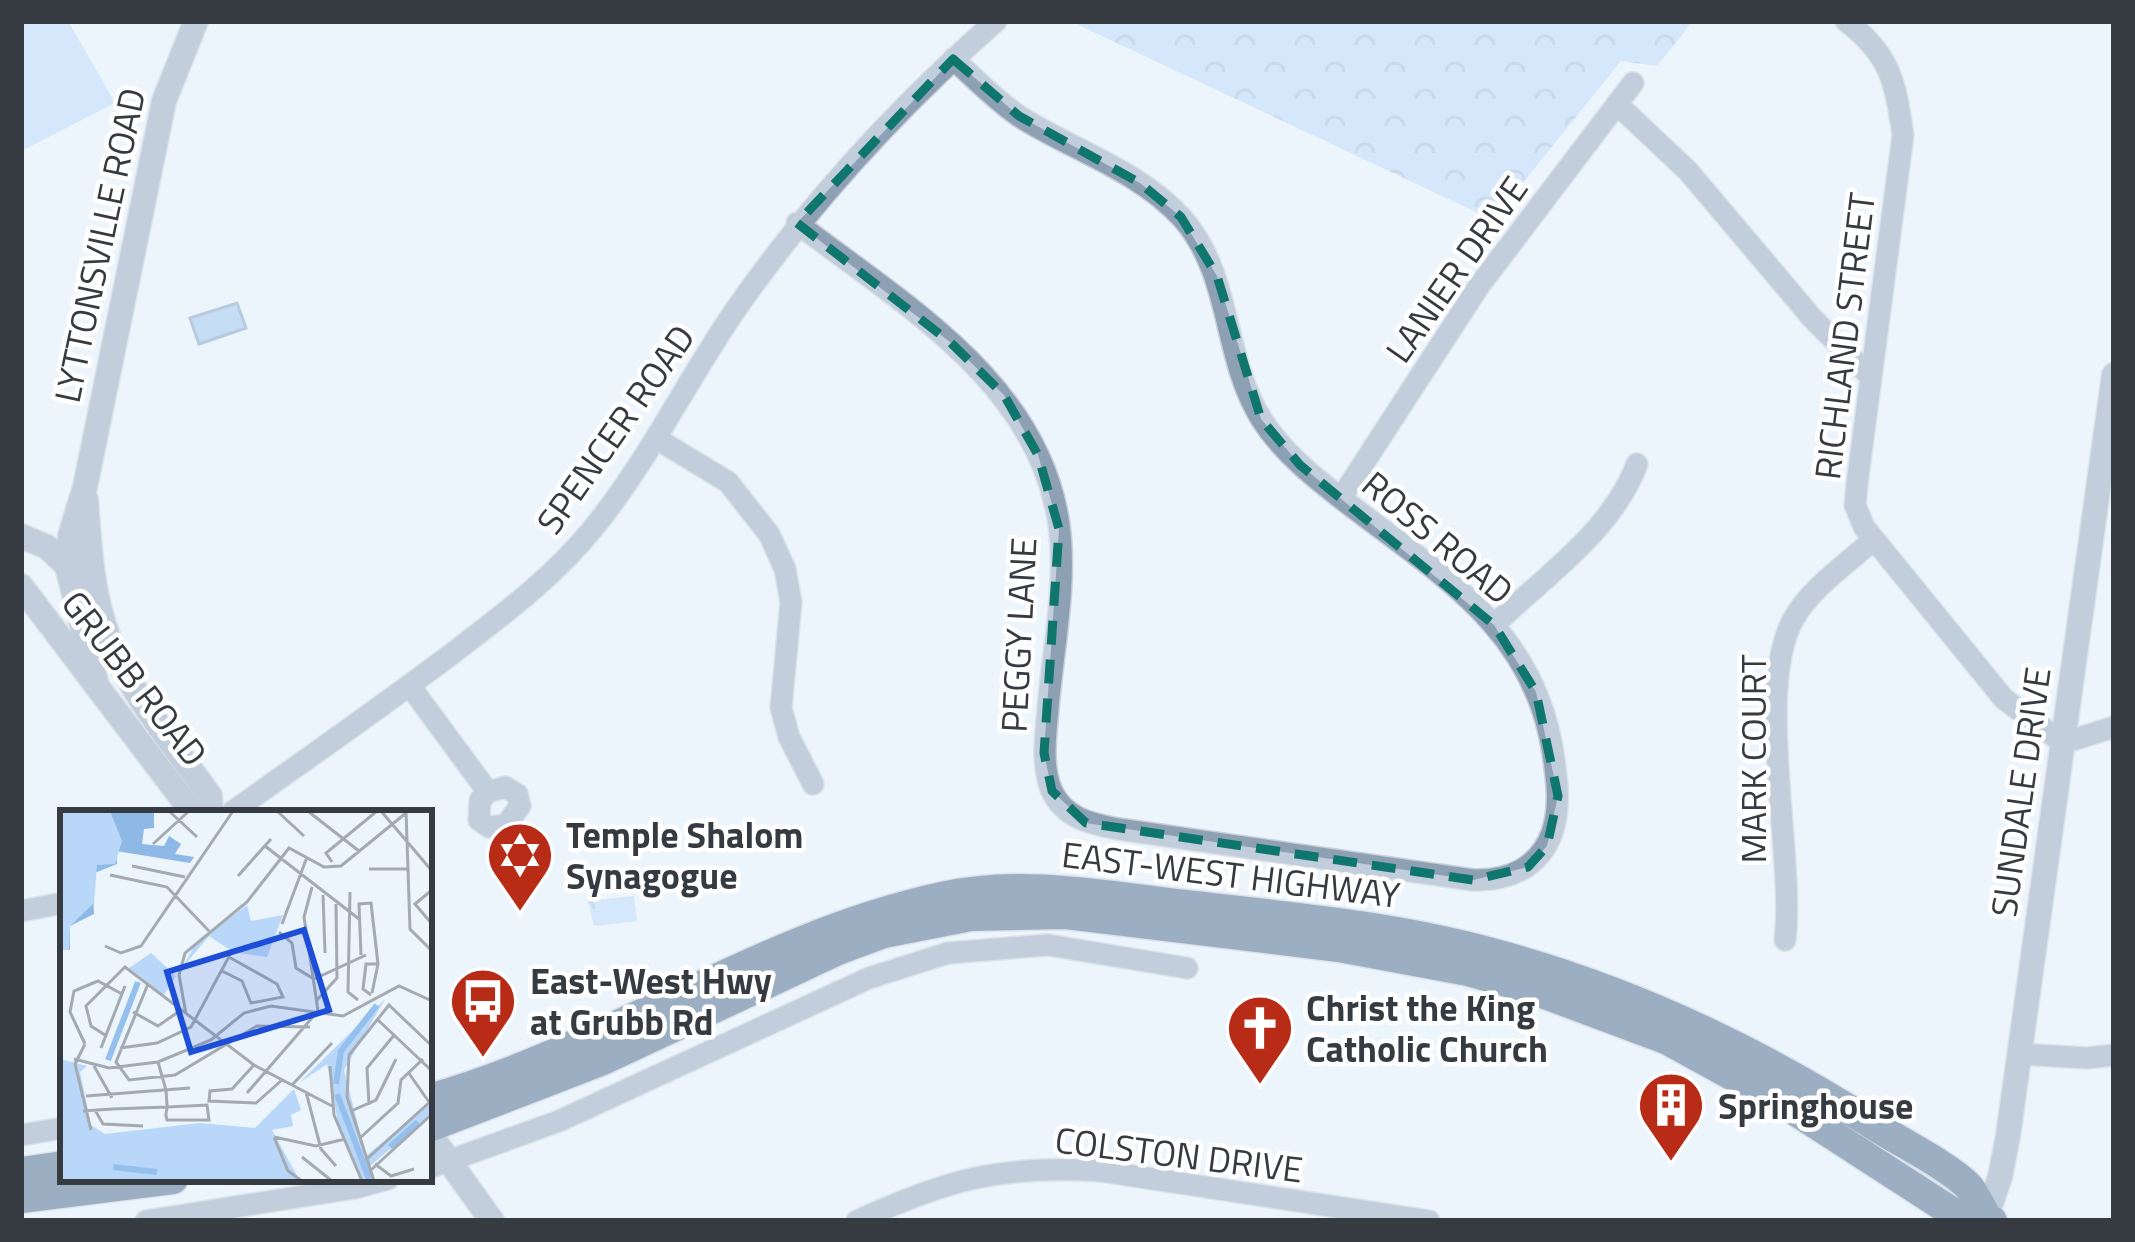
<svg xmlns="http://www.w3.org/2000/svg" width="2135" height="1242" viewBox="0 0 2135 1242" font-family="'Titillium Web',sans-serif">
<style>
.park{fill:url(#park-crowns)}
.pitch{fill:#b8d7f9}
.water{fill:#95c0ed;stroke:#7898b9;stroke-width:3}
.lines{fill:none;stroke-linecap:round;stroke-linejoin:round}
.minor-casing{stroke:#c8cfd7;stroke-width:24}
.tertiary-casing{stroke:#c8cfd7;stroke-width:27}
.primary-casing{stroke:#c8cfd7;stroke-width:33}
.minor{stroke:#8ea0b4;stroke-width:21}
.tertiary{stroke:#8ea0b4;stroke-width:24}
.primary{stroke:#3b5b7d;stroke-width:30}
.marked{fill:none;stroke:#0f766e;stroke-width:9;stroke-dasharray:24 15;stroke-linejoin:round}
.labels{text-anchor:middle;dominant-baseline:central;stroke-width:9;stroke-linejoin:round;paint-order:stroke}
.street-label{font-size:36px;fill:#363b41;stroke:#fff}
.poi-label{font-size:36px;font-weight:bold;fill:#363b41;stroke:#fff;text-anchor:start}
.inset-river{fill:none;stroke:#95c0ed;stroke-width:6}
.inset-road{fill:none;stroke:#a3aab1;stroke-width:3}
.view{fill:#1d4ed8;fill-opacity:0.15;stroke:#1d4ed8;stroke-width:6}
.inset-edge{fill:none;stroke:#363b41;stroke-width:6}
</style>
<defs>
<pattern id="park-crowns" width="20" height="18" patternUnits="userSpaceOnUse" patternTransform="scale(3)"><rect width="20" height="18" fill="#b8d7f9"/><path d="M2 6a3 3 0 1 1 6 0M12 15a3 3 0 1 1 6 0" fill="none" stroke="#9fb9d7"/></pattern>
</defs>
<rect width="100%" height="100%" fill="#ecf4fc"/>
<!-- park -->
<g class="park">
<polygon points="1070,21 1693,21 1657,66 1621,61 1493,220"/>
<polygon points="634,896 637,921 594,926 588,901"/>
</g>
<!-- pitch -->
<polygon class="pitch" points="21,21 68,21 115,103 21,151"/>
<!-- water -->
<polygon class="water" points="237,303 246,328 199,344 190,318"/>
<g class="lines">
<!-- minor casing -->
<g class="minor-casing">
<g id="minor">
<path d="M1846 21C1891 55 1895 82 1903 135L1857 484 1855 505 1864 527 2004 699 2063 743 2114 727"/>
<polyline points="1617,104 1688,171 1813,319 1870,376"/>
<path d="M797 223C902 304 1039 382 1059 525 1067 584 1053 649 1048 708 1046 734 1041 764 1051 789 1063 818 1091 824 1118 829L1473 880C1508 881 1539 868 1552 833 1561 807 1557 780 1553 753 1534 627 1439 574 1346 502 1315 478 1283 453 1262 420 1222 357 1233 277 1183 219 1140 171 1075 151 1022 118 997 102 975 78 953 59"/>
<polyline points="657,439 728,482 769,534 785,569 791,602 781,708 789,737 813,784"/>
<polyline points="1341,498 1479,286 1633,83"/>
<path d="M1494 625C1545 576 1612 531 1637 464"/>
<polyline points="410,686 488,792 480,800 479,820 489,827 506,825 520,806 517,794 505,787 488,792"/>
<path d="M231 813C305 760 380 708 453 653 504 614 555 576 595 526 649 459 686 382 734 312 809 204 897 108 996 21"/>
<polyline points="21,911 63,903"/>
<path d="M1785 940C1795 856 1754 688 1794 618 1811 588 1848 563 1873 540"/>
<polyline points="2020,1054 2087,1058 2114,1055"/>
<polyline points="21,1135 63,1128"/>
<polyline points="429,1168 559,1121 869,978 948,953 1048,945 1187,968"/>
<polyline points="146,1221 355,1188 388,1179"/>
<path d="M857 1221C948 1179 1001 1165 1101 1171L1429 1221"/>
</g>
</g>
<!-- tertiary casing -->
<g class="tertiary-casing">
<g id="tertiary">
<path d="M86 500C89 541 91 581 103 621 123 686 171 741 210 796L211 813"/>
<polyline points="21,536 47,547 73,571"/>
<polyline points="21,586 193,813"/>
<polyline points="97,686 67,566 70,536 85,487 164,101 196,21"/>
<polyline points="429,1133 492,1221"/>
<polyline points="1985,1221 2000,1177 2008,1136 2114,375"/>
</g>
</g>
<!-- primary casing -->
<g class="primary-casing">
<g id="primary">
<path d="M429 1099C607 1049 760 936 942 897 1022 879 1106 896 1186 905 1290 917 1397 926 1499 955 1631 991 1754 1049 1869 1122 1894 1139 1949 1166 1968 1186 1975 1194 1981 1208 1987 1217"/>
<polyline points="429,1127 603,1060 838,950 884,933 971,916 1066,914 1339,947 1468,971 1529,988 1668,1040 1788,1106 1952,1212 1992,1221"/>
<polyline points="21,1172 63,1166"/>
<polyline points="21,1198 173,1179"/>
</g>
</g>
<!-- minor -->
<use href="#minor" class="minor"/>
<!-- tertiary -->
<use href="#tertiary" class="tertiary"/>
<!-- primary -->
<use href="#primary" class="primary"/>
</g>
<!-- marked area -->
<path d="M0 0H2135V1242H0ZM953 59 1019 116 1140 183 1181 217 1217 276 1261 419 1300 465 1494 625 1536 692 1558 796 1547 846 1528 867 1473 880 1086 823 1052 791 1044 753 1059 529 1038 455 1004 395 950 342 797 223Z" fill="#ecf4fc" fill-opacity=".55" fill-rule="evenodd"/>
<path class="marked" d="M953 59 1019 116 1140 183 1181 217 1217 276 1261 419 1300 465 1494 625 1536 692 1558 796 1547 846 1528 867 1473 880 1086 823 1052 791 1044 753 1059 529 1038 455 1004 395 950 342 797 223Z"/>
<!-- icons -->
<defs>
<g id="synagogue-pin" transform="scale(3.45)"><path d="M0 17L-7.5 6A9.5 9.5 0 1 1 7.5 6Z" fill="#b82b17" stroke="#fff"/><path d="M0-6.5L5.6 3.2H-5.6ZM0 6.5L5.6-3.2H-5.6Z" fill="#fff"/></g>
<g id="bus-pin" transform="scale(3.45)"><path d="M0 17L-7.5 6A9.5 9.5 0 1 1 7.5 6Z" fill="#b82b17" stroke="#fff"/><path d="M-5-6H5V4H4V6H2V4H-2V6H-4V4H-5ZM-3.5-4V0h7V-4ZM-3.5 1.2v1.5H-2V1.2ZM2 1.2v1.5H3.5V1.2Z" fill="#fff"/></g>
<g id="church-pin" transform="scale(3.45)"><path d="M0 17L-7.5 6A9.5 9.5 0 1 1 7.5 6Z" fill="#b82b17" stroke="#fff"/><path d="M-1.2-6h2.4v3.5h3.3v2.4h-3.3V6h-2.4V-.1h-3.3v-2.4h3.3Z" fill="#fff"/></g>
<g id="building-pin" transform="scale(3.45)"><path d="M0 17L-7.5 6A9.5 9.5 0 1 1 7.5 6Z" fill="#b82b17" stroke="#fff"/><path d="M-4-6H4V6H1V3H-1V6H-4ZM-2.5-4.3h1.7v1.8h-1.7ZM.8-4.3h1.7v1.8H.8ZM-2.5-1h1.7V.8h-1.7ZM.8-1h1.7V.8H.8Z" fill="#fff"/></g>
</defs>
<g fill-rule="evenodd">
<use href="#synagogue-pin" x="520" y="855"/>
<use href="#bus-pin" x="483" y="1001"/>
<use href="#church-pin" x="1260" y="1028"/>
<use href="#building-pin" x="1671" y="1105"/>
</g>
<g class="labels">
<!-- street labels -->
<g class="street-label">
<text transform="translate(99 245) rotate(-78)">LYTTONSVILLE ROAD</text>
<text transform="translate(1456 269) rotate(-55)">LANIER DRIVE</text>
<text transform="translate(1844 336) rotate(-83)">RICHLAND STREET</text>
<text transform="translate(615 429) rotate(-55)">SPENCER ROAD</text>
<text transform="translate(1438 537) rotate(40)">ROSS ROAD</text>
<text transform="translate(1018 635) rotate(-87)">PEGGY LANE</text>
<text transform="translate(135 678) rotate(52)">GRUBB ROAD</text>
<text transform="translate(1752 759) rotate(-90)">MARK COURT</text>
<text transform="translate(2020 792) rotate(-82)">SUNDALE DRIVE</text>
<text transform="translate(1231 874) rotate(7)">EAST-WEST HIGHWAY</text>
<text transform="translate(1179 1154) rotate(7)">COLSTON DRIVE</text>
</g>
<!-- poi labels -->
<g class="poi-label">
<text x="566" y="834">Temple Shalom<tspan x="566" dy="41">Synagogue</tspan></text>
<text x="530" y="980">East-West Hwy<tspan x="530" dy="41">at Grubb Rd</tspan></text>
<text x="1306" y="1007">Christ the King<tspan x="1306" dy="41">Catholic Church</tspan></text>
<text x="1718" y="1105">Springhouse</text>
</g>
</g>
<!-- overview -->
<g transform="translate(60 810)">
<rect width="372" height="372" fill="#ecf4fc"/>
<path d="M43 1H94V18L84 19 82 34 104 36 109 26 121 34 115 44 134 47 130 53 56 41 57 54 32 64 34 104 10 116V140L0 139Z" fill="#8eb8e5"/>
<path d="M0 1H50L62 31 55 54 37 55 34 93 10 116 9 140 0 139ZM187 95 191 111 223 105 207 147 173 142 149 126 122 158 135 135ZM325 189 284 260 306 346 372 291V303L310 356 313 371H303L278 313 267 254 239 273ZM0 249 27 256 20 262 31 315 45 324 140 313 195 318 234 279 241 300 231 305 233 316 212 320 240 371H0Z" fill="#b8d7f9"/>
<path d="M91 143 116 166 104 185 69 158Z" fill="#b8d7f9"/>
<path class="inset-river" d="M48 250 78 172M276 274 281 241 317 195M277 284 309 369M330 337 358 312M53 357 97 362"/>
<path class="inset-road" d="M109 1 137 27M217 1 244 26M321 1 372 61M346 1 350 119 372 141M249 2 299 41M93 34 129 1M205 36 299 109M272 52 266 43 317 1M72 56 125 67M309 59H347M50 65 107 77 149 121M178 66 211 29M252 77 244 107 258 201M372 80 355 94 372 114M290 82 288 182 298 190M263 85 265 143M222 114 247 47M219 122 232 133 236 158 254 169 306 145M45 136 61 143 81 136 173 1M301 145 299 94 311 93 318 154 312 183M162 161 182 171 191 193 223 187 217 174 169 147M88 174 56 252 69 270 115 265 197 216 250 217M311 185 303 179 306 154H318M257 190 277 168 276 94M73 202 98 216 121 200M126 204 119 165 125 143 187 92 229 38 264 57 281 56 346 3M318 210 372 261M45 225 31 216 26 196 65 157 194 255 272 296M25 234 10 202 14 181 38 171 62 184M25 234 15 254 31 320M41 238 65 176M60 238 97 233 131 217 172 141M14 249 49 258 98 252 151 230 184 203 211 196 283 206 339 176 372 191M194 255 172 279 150 281 149 291 196 293 222 270M34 256 52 288M270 256 274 305 302 371M348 262 369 292M232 275 272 233M246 282 261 339 276 356M187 283 258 201M26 286 130 278M309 295 307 258 335 224M35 300 43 314 83 316M23 301 52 299 107 297H108L147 295 149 310H107L106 306V304L107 298V295L106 280 98 252M291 301 316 290 336 249M214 327 256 336 285 329M214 327 228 361 242 371M300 328 338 293 341 270 363 249M242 347 272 371M308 348 372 290M315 354 331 366 354 359M311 360 372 304M314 371 287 287 289 245 329 195 372 236"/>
<path class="view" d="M244 120 269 200 131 242 107 162Z"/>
<rect width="372" height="372" class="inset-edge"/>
</g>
<!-- border -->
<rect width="2135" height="1242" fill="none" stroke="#363b41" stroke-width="48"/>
</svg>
